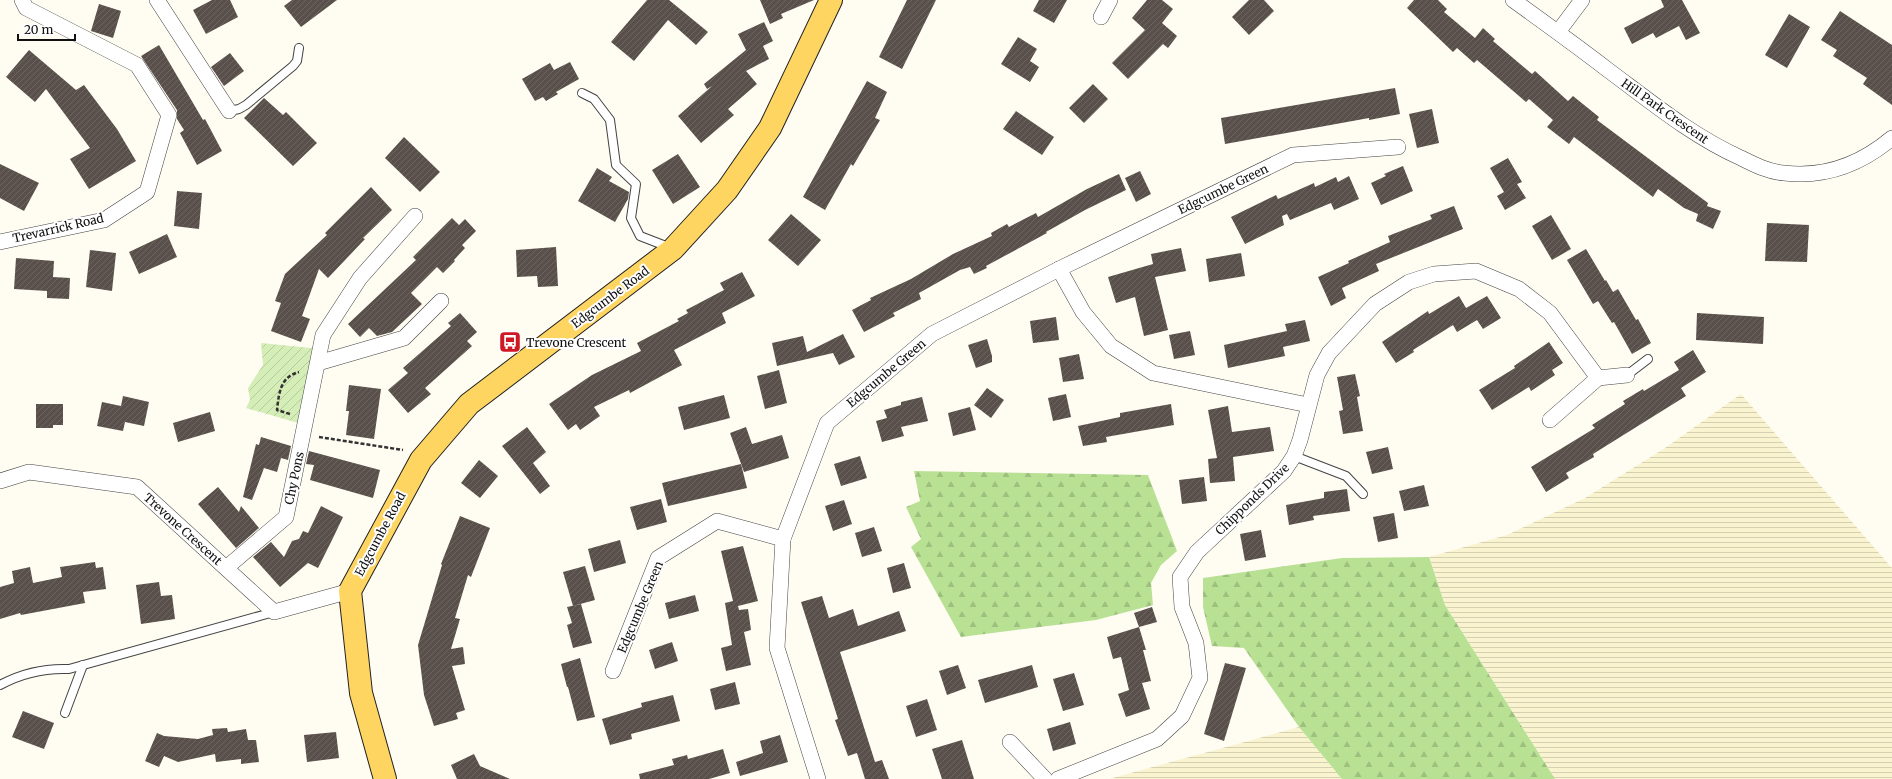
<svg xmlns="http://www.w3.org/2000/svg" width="1892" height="779" viewBox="0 0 1892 779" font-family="Merriweather,serif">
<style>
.farmland{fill:url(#farmland-rules)}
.forest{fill:url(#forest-firs)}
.garden{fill:url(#garden-furrows)}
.building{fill:url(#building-hatch)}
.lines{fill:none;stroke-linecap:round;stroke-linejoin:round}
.service-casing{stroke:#434343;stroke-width:10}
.minor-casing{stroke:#434343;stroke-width:16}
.primary-casing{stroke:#212121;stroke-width:24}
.path{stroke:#323232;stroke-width:2.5;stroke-dasharray:4 2;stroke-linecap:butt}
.service{stroke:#fff;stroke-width:8}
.minor{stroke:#fff;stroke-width:15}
.primary{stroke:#ffd562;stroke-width:22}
.labels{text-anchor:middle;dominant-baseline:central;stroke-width:4;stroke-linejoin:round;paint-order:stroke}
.street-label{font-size:12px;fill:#101010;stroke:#fff}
.poi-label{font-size:12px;fill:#101010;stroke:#fff;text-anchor:start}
</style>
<defs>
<pattern id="farmland-rules" width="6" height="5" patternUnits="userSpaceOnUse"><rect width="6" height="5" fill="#f9f4cf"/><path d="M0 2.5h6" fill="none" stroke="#d4d0b1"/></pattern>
<pattern id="forest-firs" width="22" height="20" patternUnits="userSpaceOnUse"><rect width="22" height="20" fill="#b9e194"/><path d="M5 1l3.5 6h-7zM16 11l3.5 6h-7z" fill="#9ec07f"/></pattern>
<pattern id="garden-furrows" width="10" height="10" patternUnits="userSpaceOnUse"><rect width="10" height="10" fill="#d5eeb7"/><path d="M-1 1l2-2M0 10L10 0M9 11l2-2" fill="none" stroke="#b6cb9c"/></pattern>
<pattern id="building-hatch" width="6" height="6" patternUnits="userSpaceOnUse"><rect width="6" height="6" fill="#59504b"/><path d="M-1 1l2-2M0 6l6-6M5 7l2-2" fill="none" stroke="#6c6561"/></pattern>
</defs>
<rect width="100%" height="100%" fill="#fffcf2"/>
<!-- farmland -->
<g class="farmland">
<polygon points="1741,394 1892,568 1892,779 1555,779 1445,605 1429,557 1507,535 1585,498 1665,448"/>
<polygon points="1299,727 1342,779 1109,779"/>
</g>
<!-- forest -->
<g class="forest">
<polygon points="914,471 1148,475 1177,551 1161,565 1151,583 1153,605 1096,620 961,637 911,547 921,539 906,507 920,501"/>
<polygon points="1429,557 1445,605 1555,779 1342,779 1299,727 1244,648 1212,646 1203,607 1203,578 1342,558"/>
</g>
<!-- garden -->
<polygon class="garden" points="261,343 321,349 305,425 246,408 250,400 248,388 263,365"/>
<!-- building -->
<g class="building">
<polygon points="212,0 230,0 238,17 206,34 193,10"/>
<polygon points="292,0 337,0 301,27 284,6"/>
<polygon points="647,0 669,0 708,32 696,45 668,20 634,61 611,42"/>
<polygon points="760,0 814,0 781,14 783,18 770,24"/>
<polygon points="907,0 936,0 902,69 879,57"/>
<polygon points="1039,0 1067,0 1054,23 1033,11"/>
<polygon points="1147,0 1162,0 1173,9 1162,23 1177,36 1168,48 1163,44 1128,79 1112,63 1145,30 1132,18"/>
<polygon points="1249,0 1264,0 1274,11 1249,35 1232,17"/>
<polygon points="1414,0 1438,0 1447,9 1444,12 1475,38 1483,28 1495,39 1493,41 1532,74 1535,71 1568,101 1573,96 1599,117 1597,120 1708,203 1707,206 1721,211 1713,229 1696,221 1698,214 1684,208 1658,189 1653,197 1574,137 1569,144 1547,127 1553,120 1529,99 1526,102 1477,60 1474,63 1457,48 1453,52 1407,8"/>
<polygon points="1661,0 1682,0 1700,33 1686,40 1679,26 1656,38 1653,33 1632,44 1624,28 1664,7"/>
<polygon points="99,4 121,11 113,38 91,31"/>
<polygon points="1840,11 1892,45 1892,105 1863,84 1867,78 1833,56 1837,50 1821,40"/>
<polygon points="1789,14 1810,27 1787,68 1765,55"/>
<polygon points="764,22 773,41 763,46 769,59 746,71 757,84 728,109 734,115 701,143 678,116 712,86 707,89 704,84 746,50 738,34"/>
<polygon points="1018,37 1037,49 1030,61 1039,67 1030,82 1001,64"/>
<polygon points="159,45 203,120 205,119 222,151 197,165 180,133 184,130 177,119 177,110 141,56"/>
<polygon points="29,50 76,90 84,85 117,129 136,161 89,189 70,159 90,148 46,89 35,102 6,77"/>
<polygon points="230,53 244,71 224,86 211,67"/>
<polygon points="570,62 579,79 556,92 558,94 546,101 543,97 535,101 522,79 550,63 554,70"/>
<polygon points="867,81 887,92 875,118 880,120 853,166 851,164 825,210 803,197"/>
<polygon points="1093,84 1108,99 1084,123 1069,108"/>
<polygon points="1395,88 1400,114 1369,120 1369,118 1225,144 1221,118"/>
<polygon points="264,98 283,115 286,112 317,143 293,166 244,118"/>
<polygon points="1432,109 1439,143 1417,148 1409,114"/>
<polygon points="1016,111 1054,137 1042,155 1003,129"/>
<polygon points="404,137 440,172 420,192 385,158"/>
<polygon points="678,154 700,187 673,204 652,170"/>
<polygon points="1508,158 1522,182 1517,184 1526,198 1505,210 1497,196 1504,192 1490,168"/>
<polygon points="0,164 39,183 24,211 0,198"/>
<polygon points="1403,166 1413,191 1381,205 1371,183 1386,176 1384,174"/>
<polygon points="597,168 612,177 609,181 629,192 628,199 615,222 578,201"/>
<polygon points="1140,171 1151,194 1136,202 1125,178"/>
<polygon points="1119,174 1126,190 1085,210 1046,232 1047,233 986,266 987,268 974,274 970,267 960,270 919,293 921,299 893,313 895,316 864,332 852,310 871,300 870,298 911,279 953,254 992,236 991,233 1007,224 1009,227 1036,213 1038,217 1087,189"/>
<polygon points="1349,176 1359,199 1334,210 1331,203 1290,220 1287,214 1282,216 1284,225 1245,244 1231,217 1276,195 1278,199 1314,183 1315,187 1336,177 1338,182"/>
<polygon points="371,187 392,210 363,238 365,239 328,278 319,269 302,316 310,319 301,342 271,331 281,303 275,301 285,274 327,235 325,233"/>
<polygon points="177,191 202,193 199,229 174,226"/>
<polygon points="1454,206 1463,229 1376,264 1379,271 1342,288 1346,298 1331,306 1318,277 1349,263 1348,261 1390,242 1388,236 1432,219 1430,215"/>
<polygon points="791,214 821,240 798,266 768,240"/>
<polygon points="1551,215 1571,249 1552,260 1532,226"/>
<polygon points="452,218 459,225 465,219 476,231 462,245 465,248 454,260 455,261 443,273 437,267 411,293 422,304 392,332 377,336 369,328 360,337 348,324 416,260 413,257"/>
<polygon points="1767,223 1809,225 1807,262 1765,261"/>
<polygon points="167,234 177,257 139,274 129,252"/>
<polygon points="556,247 558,286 538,287 537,276 517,277 516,250"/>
<polygon points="1181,248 1186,271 1155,277 1168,330 1144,336 1135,297 1116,303 1108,277 1153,264 1151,254"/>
<polygon points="1586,249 1605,281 1606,280 1613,292 1618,289 1636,320 1638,319 1651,343 1632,354 1614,322 1612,323 1598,301 1593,304 1567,260"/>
<polygon points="90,250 116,253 112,291 86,287"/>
<polygon points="1241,253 1245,276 1209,282 1206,259"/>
<polygon points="16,258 54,261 53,277 70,278 69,299 47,298 47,291 14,289"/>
<polygon points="742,272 755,296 722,313 726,323 674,350 682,365 630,393 629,390 594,407 600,416 580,430 576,424 568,430 549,404 592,375 641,351 637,343 679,321 677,319 688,313 686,310 724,290 720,283"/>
<polygon points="1459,296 1466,308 1487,296 1501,318 1483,329 1477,320 1457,332 1453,325 1413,350 1414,352 1396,363 1382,342 1428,311 1429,314"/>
<polygon points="460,313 477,332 467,341 472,346 425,388 431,394 408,413 388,390 408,373 403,368 451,326 448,323"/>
<polygon points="1697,313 1764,317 1763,344 1696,340"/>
<polygon points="1056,317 1059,340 1033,343 1030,321"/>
<polygon points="1305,320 1310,341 1283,347 1285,356 1228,368 1224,345 1287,331 1285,324"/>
<polygon points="1190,331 1195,355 1174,359 1169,335"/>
<polygon points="843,334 855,357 839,365 833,353 777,366 772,343 803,336 807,352"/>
<polygon points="987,339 992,356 992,362 976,368 968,345"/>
<polygon points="1549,342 1563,363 1552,370 1555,375 1531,391 1529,387 1492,410 1479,390 1515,368 1514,366"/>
<polygon points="1693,350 1706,372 1681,388 1686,396 1593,454 1594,457 1566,473 1569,478 1546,492 1531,467 1595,428 1592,425 1625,404 1623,401 1643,389 1644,391 1679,370 1674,362"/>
<polygon points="1079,354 1084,379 1063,382 1059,358"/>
<polygon points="779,370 787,403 765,409 757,376"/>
<polygon points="1355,374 1360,396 1357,397 1363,431 1343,434 1339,411 1343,410 1337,377"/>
<polygon points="349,385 381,389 374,439 346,435 349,411 346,411"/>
<polygon points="987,388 1004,400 991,418 974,405"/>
<polygon points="1066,394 1071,417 1053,421 1048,398"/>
<polygon points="724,395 730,418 684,430 678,407"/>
<polygon points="123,396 149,402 144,426 125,422 123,431 97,426 102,402 121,406"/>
<polygon points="922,397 928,421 901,427 904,436 882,442 876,421 887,418 884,410 901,405 901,402"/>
<polygon points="36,404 63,404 63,425 53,425 53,428 36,428"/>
<polygon points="1171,404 1174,425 1106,437 1107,442 1083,446 1078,426 1120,417 1120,413"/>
<polygon points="1228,406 1232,432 1270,427 1274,451 1233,457 1235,481 1210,483 1208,459 1217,458 1208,410"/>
<polygon points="970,407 976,430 953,436 948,413"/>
<polygon points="210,412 215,431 178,442 173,423"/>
<polygon points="527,427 546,452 533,463 550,486 540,494 502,446"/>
<polygon points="746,427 752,444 782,435 789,458 744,472 730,433"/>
<polygon points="261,437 291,446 288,460 281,458 277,472 264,468 252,500 243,497 256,444 259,445"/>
<polygon points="1388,447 1393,469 1372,474 1366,452"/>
<polygon points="309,451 380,470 373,498 310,480 314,465 306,464"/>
<polygon points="860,456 867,478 841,486 834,464"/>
<polygon points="479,460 498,476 480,498 461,483"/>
<polygon points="741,464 747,488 668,506 662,483"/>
<polygon points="1204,477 1207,501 1182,504 1179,480"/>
<polygon points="1424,485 1429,506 1404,511 1399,491"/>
<polygon points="218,487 239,512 241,506 259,528 236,548 198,504"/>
<polygon points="1347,489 1350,511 1313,516 1314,520 1289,525 1286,505 1324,498 1324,492"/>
<polygon points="661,499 667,522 637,530 630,507"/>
<polygon points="844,500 852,524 833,531 825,506"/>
<polygon points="321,506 343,517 333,538 318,568 308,563 280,587 253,557 271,542 284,557 292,541 299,539 303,531 308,533"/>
<polygon points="1394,513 1398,538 1378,542 1373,517"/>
<polygon points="460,516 490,528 471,577 468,575 455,618 460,619 451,649 463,647 465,664 452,666 465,710 456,713 458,719 434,726 424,695 418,645 442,565 441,564"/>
<polygon points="874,527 882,551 862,557 855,533"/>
<polygon points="1261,530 1266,557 1245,561 1240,534"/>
<polygon points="620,540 626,563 594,572 588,549"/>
<polygon points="743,546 758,601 738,606 739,610 748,609 751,630 744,632 751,665 726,671 721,648 732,645 725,603 733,601 721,551"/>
<polygon points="95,562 96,568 103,567 106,589 83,592 85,603 21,615 20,613 0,619 0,587 14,583 12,571 30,567 33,583 62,577 60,567"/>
<polygon points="904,563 911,588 893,593 887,568"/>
<polygon points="585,566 595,600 573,606 563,572"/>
<polygon points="159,582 161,596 172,595 175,619 141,624 136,585"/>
<polygon points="695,595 699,611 669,619 665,603"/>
<polygon points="822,596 829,618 853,609 858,626 899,611 906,631 840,652 875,762 882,760 889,779 865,779 857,753 848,756 835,720 838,719 801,602"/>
<polygon points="581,604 592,643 573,648 567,625 572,623 567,607"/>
<polygon points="1152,607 1157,622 1139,627 1134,613"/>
<polygon points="1139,627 1146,650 1143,650 1151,681 1142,683 1150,709 1126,717 1118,694 1129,690 1121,657 1113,659 1107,637"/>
<polygon points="672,642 678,661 655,669 649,650"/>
<polygon points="580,658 595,717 577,721 568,687 567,687 561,664"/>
<polygon points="1225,663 1246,668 1224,741 1204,734"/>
<polygon points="958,665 966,688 947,695 939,671"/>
<polygon points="1032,665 1038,687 985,703 978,680"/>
<polygon points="1074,673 1084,705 1063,711 1053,679"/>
<polygon points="735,682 740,704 715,710 710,689"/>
<polygon points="673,695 680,721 631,734 632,739 610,745 602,719 642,707 641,703"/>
<polygon points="927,699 937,730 916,737 906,706"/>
<polygon points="23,711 54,723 44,749 12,737"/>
<polygon points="1070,722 1076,744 1053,751 1047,729"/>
<polygon points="227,728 228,732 246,729 248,740 256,740 259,762 241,764 241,759 216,762 215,754 178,762 164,756 159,767 145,761 157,733 164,736 198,739 213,735 212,729"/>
<polygon points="336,732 339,758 307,762 304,735"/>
<polygon points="780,735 788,762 740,776 736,762 763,753 760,741"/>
<polygon points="962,740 974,779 942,779 932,749"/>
<polygon points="723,749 730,773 709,779 640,779 639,774 674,765 672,759 687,755 688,759"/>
<polygon points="474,754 480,766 510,779 457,779 451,765"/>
</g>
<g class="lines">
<!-- service casing -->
<g class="service-casing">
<g id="service">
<polyline points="582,93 594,99 610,120 616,165 636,184 631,218 640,236 671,248"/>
<polyline points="229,111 239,109 246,105 293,66 297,61 299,48"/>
<polyline points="1627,375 1648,359"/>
<polyline points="1294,456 1346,476 1363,494"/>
<path d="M0 685C22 673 45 668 69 669L274 612"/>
<polyline points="65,713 83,665"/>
</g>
</g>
<!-- minor casing -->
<g class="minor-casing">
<g id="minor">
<polyline points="157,0 229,111"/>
<path d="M1513 0C1545 23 1577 46 1608 70 1651 102 1692 136 1741 158 1755 165 1769 172 1784 173 1825 178 1861 164 1892 138"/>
<polyline points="1101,17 1110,0"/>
<polyline points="1558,32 1582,0"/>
<polyline points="0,242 104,220 147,192 169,115 137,65 26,8 22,0"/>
<polyline points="1059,269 1083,312 1111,346 1153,373 1308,405"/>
<polyline points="318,363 404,338 441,301"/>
<polyline points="1550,420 1598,378 1627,375"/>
<polyline points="0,481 29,472 137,487 274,612 350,591"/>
<polyline points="226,568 286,517 323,335 360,278 415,216"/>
<polyline points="613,671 658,558 717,521 783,539"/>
<polyline points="1010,742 1045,779"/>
<polyline points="818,779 777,648 783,539 827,423 932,334 1059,269 1293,155 1398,147"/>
<polyline points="1058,779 1157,739 1182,716 1200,678 1196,643 1182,607 1180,577 1197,552 1284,471 1294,456 1300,440 1317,375 1329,353 1375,304 1409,282 1434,274 1476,271 1519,289 1550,313 1598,378"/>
</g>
</g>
<!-- primary casing -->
<g class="primary-casing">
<polyline id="primary" points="385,779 361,693 350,591 421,460 469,404 673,249 727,190 770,128 831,0"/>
</g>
<!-- path -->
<g class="path">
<path d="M290 414 277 410C279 393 280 377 299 372"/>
<polyline points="319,437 403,450"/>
</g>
<!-- service -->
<use href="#service" class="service"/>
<!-- minor -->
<use href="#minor" class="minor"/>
<!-- primary -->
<use href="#primary" class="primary"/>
</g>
<!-- icons -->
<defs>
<g id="bus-square" transform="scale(1.15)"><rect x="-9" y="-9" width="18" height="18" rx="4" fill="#cf1825" stroke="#fff"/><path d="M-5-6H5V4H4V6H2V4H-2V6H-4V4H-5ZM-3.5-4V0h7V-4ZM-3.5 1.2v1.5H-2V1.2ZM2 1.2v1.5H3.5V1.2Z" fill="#fff"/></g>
</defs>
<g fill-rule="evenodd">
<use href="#bus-square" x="510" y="342"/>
</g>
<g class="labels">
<!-- street labels -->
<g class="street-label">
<text transform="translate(1665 111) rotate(35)">Hill Park Crescent</text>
<text transform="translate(1223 189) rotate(-26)">Edgcumbe Green</text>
<text transform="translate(58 228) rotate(-13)">Trevarrick Road</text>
<text transform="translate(610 297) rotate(-37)">Edgcumbe Road</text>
<text transform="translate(886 373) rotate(-40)">Edgcumbe Green</text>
<text transform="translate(294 478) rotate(-78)">Chy Pons</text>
<text transform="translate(1252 499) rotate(-44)">Chipponds Drive</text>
<text transform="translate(183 529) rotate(42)">Trevone Crescent</text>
<text transform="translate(380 534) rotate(-62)">Edgcumbe Road</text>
<text transform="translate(640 607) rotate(-67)">Edgcumbe Green</text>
</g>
<!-- poi labels -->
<g class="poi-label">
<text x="526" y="342">Trevone Crescent</text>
</g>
</g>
<!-- scale -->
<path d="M18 34v6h57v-6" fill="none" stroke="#101010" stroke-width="2"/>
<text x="24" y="34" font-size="12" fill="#101010" stroke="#ffffff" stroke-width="3" paint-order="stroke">20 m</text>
</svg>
